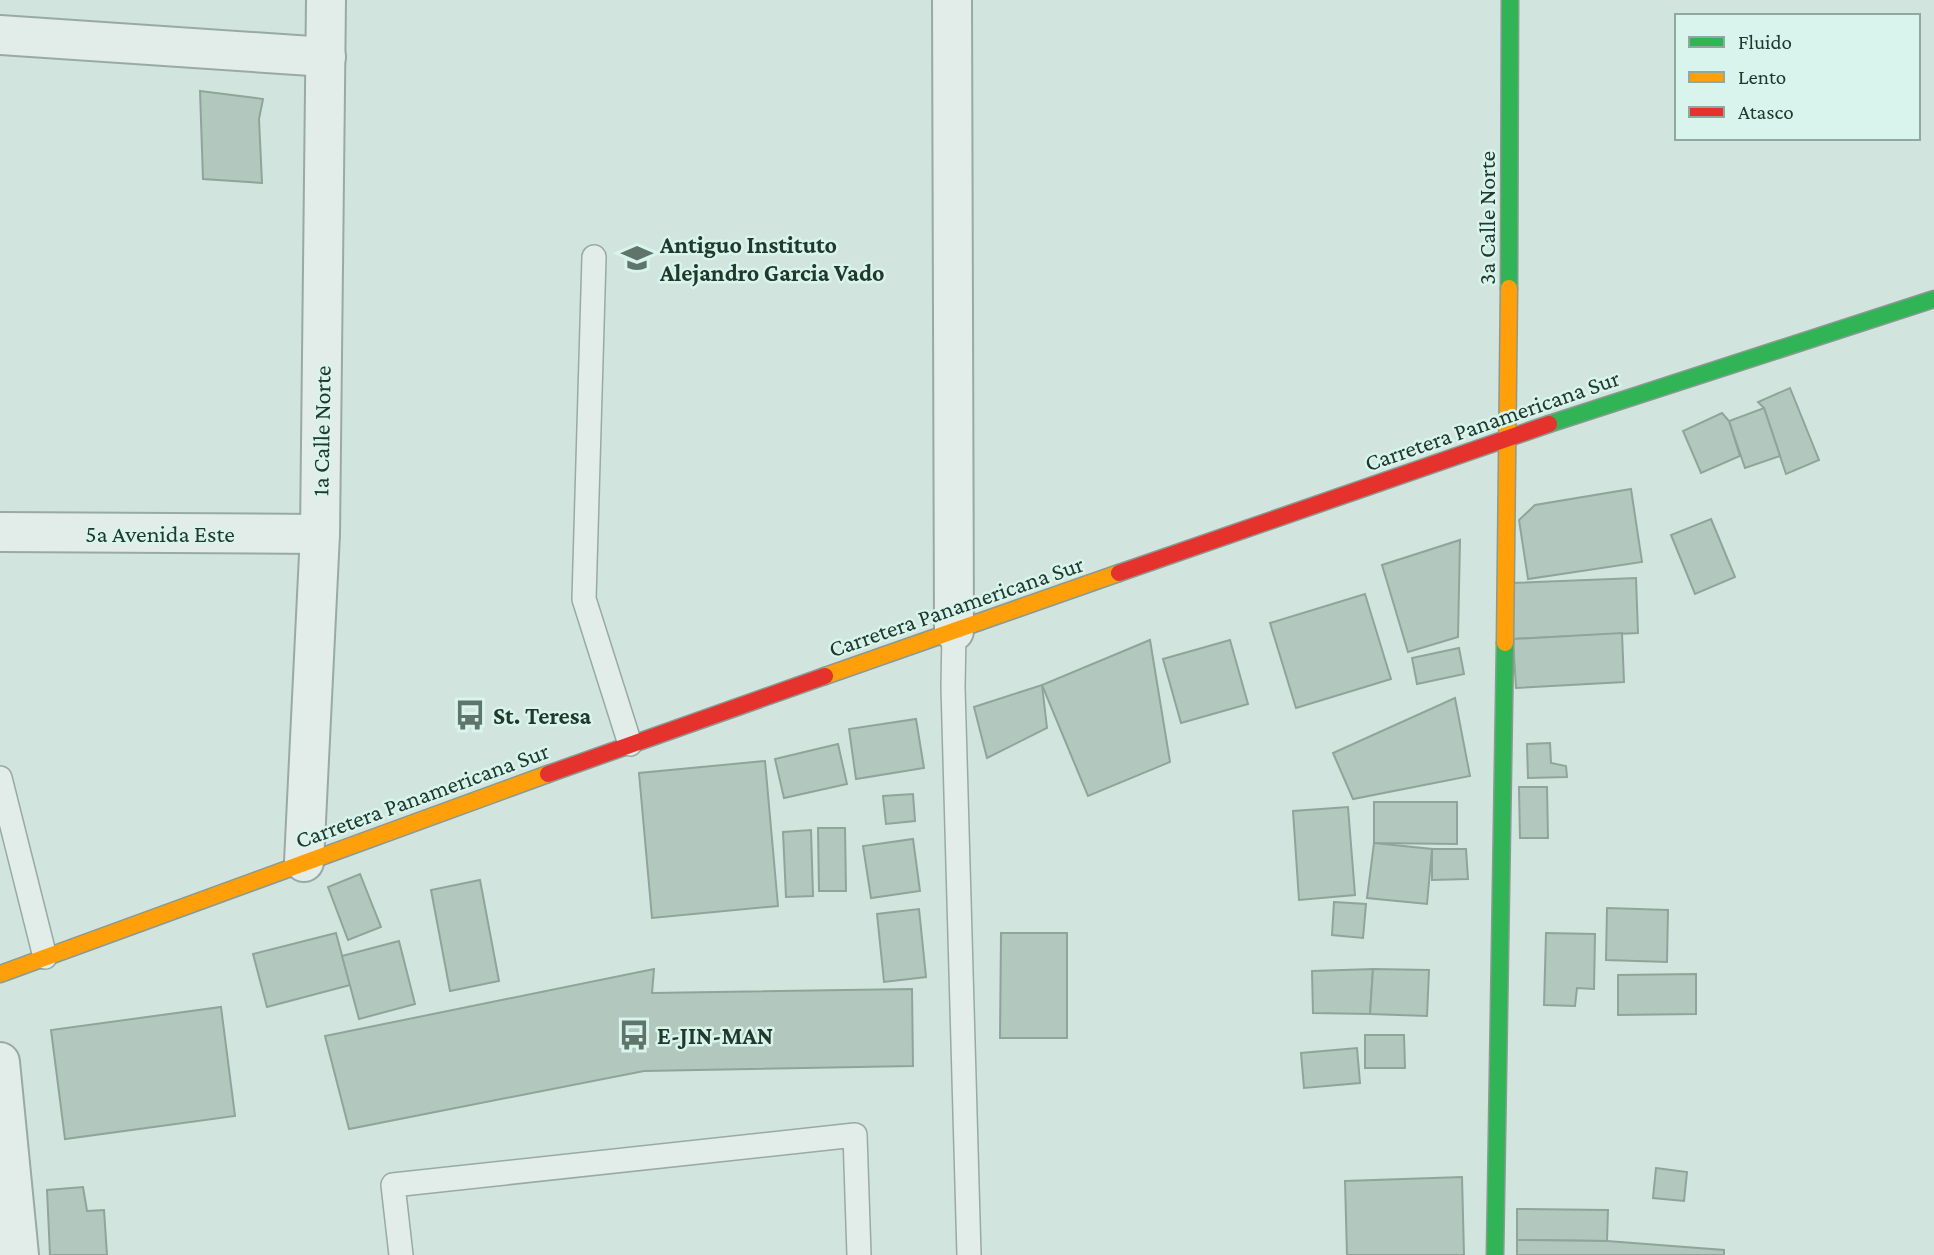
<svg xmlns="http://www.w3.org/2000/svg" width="1934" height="1255" viewBox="0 0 1934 1255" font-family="'Crimson Pro',serif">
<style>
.building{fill:#b2c8be;stroke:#90a59a;stroke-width:2}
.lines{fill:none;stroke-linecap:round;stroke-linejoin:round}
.lane-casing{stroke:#99aaa4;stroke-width:26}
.street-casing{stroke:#99aaa4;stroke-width:42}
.fast-casing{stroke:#8a9a93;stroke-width:19}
.slow-casing{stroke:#8a9a93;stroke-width:19}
.jam-casing{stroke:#8a9a93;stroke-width:19}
.lane{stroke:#e2ece9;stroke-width:23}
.street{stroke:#e2ece9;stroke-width:38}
.fast{stroke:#30b455;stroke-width:16}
.slow{stroke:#ff9f0a;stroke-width:16}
.jam{stroke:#e5322d;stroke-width:16}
.labels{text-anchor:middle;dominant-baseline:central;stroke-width:5;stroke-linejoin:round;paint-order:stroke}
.street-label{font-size:24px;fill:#21392d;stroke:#d8f4ec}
.poi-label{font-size:24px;font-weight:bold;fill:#21392d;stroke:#d8f4ec;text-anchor:start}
</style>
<rect width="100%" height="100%" fill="#d1e4de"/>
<!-- building -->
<g class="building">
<polygon points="200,91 263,99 259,119 262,183 203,179"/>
<polygon points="1790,388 1819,460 1786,474 1764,408 1758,402"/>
<polygon points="1764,408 1780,456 1745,468 1729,421"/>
<polygon points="1722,413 1729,421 1740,456 1701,473 1683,431"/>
<polygon points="1631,489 1642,562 1528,579 1519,520 1535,505"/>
<polygon points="1711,519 1735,577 1695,594 1671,535"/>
<polygon points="1460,540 1458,637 1408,652 1382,565"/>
<polygon points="1636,578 1638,633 1513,639 1511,583"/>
<polygon points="1365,594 1391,679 1296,708 1270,623"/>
<polygon points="1622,633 1624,682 1516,688 1513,639"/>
<polygon points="1150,640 1170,762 1088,796 1042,685"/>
<polygon points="1230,640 1248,704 1181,723 1163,659"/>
<polygon points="1459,648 1464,674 1417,684 1412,658"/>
<polygon points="1042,685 1047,728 987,758 974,707"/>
<polygon points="1455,698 1470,776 1353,799 1333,753"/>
<polygon points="916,719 924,768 856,779 849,729"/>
<polygon points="1550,743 1551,763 1566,766 1567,777 1528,778 1527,744"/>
<polygon points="838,744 847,784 784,798 775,759"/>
<polygon points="765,761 778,906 652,918 639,773"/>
<polygon points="1519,787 1547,787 1548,838 1520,838"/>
<polygon points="913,794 915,821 886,824 883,796"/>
<polygon points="1374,802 1457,802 1457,844 1374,843"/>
<polygon points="1348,807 1355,895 1299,900 1293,811"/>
<polygon points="818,828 845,828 846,891 819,891"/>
<polygon points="811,830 813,896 786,897 783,832"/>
<polygon points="913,839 920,891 871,898 863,846"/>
<polygon points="1374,843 1432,849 1427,904 1367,898"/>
<polygon points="1432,849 1466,849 1468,879 1432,880"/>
<polygon points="360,874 381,927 348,940 328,887"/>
<polygon points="480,880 499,981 450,991 431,890"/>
<polygon points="1334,902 1366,904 1363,938 1332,935"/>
<polygon points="1607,908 1668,910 1667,962 1606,960"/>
<polygon points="919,909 926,977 884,982 877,914"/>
<polygon points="336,933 350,985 267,1007 253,954"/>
<polygon points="1001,933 1067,933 1067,1038 1000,1038"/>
<polygon points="1546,933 1595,934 1594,989 1577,988 1575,1006 1544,1005"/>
<polygon points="399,941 415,1004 359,1019 342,956"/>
<polygon points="654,969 652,993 912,989 913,1066 644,1071 349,1129 325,1036"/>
<polygon points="1373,969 1370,1014 1313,1013 1312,971"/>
<polygon points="1373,969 1429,970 1427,1016 1370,1014"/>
<polygon points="1696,974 1696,1014 1618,1015 1618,975"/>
<polygon points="221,1007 235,1116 65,1139 51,1030"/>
<polygon points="1365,1035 1404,1035 1405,1068 1365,1068"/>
<polygon points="1357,1048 1360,1083 1304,1088 1301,1053"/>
<polygon points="1656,1168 1687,1172 1684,1201 1653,1198"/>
<polygon points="1462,1177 1464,1255 1347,1255 1345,1181"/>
<polygon points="83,1187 87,1211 104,1210 107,1255 50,1255 47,1190"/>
<polygon points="1517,1209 1608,1210 1607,1241 1517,1240"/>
<polygon points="1517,1240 1607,1241 1724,1250 1724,1255 1517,1255"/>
</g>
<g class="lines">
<!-- lane casing -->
<g class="lane-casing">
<g id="lane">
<polyline points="594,257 584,599 630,744"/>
<polyline points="954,631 953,687 969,1255"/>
<polyline points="0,778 45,957"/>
<polyline points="401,1255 393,1185 855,1135 859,1255"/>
</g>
</g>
<!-- street casing -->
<g class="street-casing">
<g id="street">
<polyline points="952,0 954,631"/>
<polyline points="0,35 326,57"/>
<polyline points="0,532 320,534"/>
<polyline points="304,862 320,534 326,0"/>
<polyline points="0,1062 19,1255"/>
</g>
</g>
<!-- fast casing -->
<g class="fast-casing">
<g id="fast">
<polyline points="1509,288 1510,0"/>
<polyline points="1549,424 1934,299"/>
<polyline points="1495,1255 1505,643"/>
</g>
</g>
<!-- slow casing -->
<g class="slow-casing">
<g id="slow">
<polyline points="1505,643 1509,288"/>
<polyline points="825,676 1119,573"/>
<polyline points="0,974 548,774"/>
</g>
</g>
<!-- jam casing -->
<g class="jam-casing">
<g id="jam">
<polyline points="1119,573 1549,424"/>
<polyline points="548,774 825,676"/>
</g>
</g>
<!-- lane -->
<use href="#lane" class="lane"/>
<!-- street -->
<use href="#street" class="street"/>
<!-- fast -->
<use href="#fast" class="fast"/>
<!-- slow -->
<use href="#slow" class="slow"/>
<!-- jam -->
<use href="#jam" class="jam"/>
</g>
<!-- icons -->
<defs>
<g id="school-bare" transform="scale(2.415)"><path d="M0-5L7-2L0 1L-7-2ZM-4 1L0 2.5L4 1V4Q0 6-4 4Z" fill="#5f756b" stroke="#d8f4ec" stroke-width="2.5" paint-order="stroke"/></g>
<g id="bus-bare" transform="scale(2.415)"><path d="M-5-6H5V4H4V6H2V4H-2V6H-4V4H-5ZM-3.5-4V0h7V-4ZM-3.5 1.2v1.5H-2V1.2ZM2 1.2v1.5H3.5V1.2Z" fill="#5f756b" stroke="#d8f4ec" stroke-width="2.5" paint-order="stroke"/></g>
</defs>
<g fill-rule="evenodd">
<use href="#school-bare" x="637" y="258"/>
<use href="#bus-bare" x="470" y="715"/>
<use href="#bus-bare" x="634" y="1035"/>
</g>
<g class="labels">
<!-- street labels -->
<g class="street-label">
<text transform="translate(1486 218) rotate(-90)">3a Calle Norte</text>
<text transform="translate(1492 420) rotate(-19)">Carretera Panamericana Sur</text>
<text transform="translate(321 431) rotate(-89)">1a Calle Norte</text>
<text x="160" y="533">5a Avenida Este</text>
<text transform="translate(956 606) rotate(-19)">Carretera Panamericana Sur</text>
<text transform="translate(422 795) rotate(-20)">Carretera Panamericana Sur</text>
</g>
<!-- poi labels -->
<g class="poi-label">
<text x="660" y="244">Antiguo Instituto<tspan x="660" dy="28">Alejandro Garcia Vado</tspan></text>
<text x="493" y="715">St. Teresa</text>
<text x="657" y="1035">E-JIN-MAN</text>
</g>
</g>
<!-- legend -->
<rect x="1675" y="14" width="245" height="126" fill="#d8f4ec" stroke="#8fa9a0" stroke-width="2"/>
<rect x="1689" y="37" width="35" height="10" fill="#30b455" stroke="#8fa9a0" stroke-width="2"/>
<text x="1738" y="49" font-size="21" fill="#21392d">Fluido</text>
<rect x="1689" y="72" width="35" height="10" fill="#ff9f0a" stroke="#8fa9a0" stroke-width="2"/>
<text x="1738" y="84" font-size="21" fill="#21392d">Lento</text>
<rect x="1689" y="107" width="35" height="10" fill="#e5322d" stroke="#8fa9a0" stroke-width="2"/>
<text x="1738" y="119" font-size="21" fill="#21392d">Atasco</text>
</svg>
